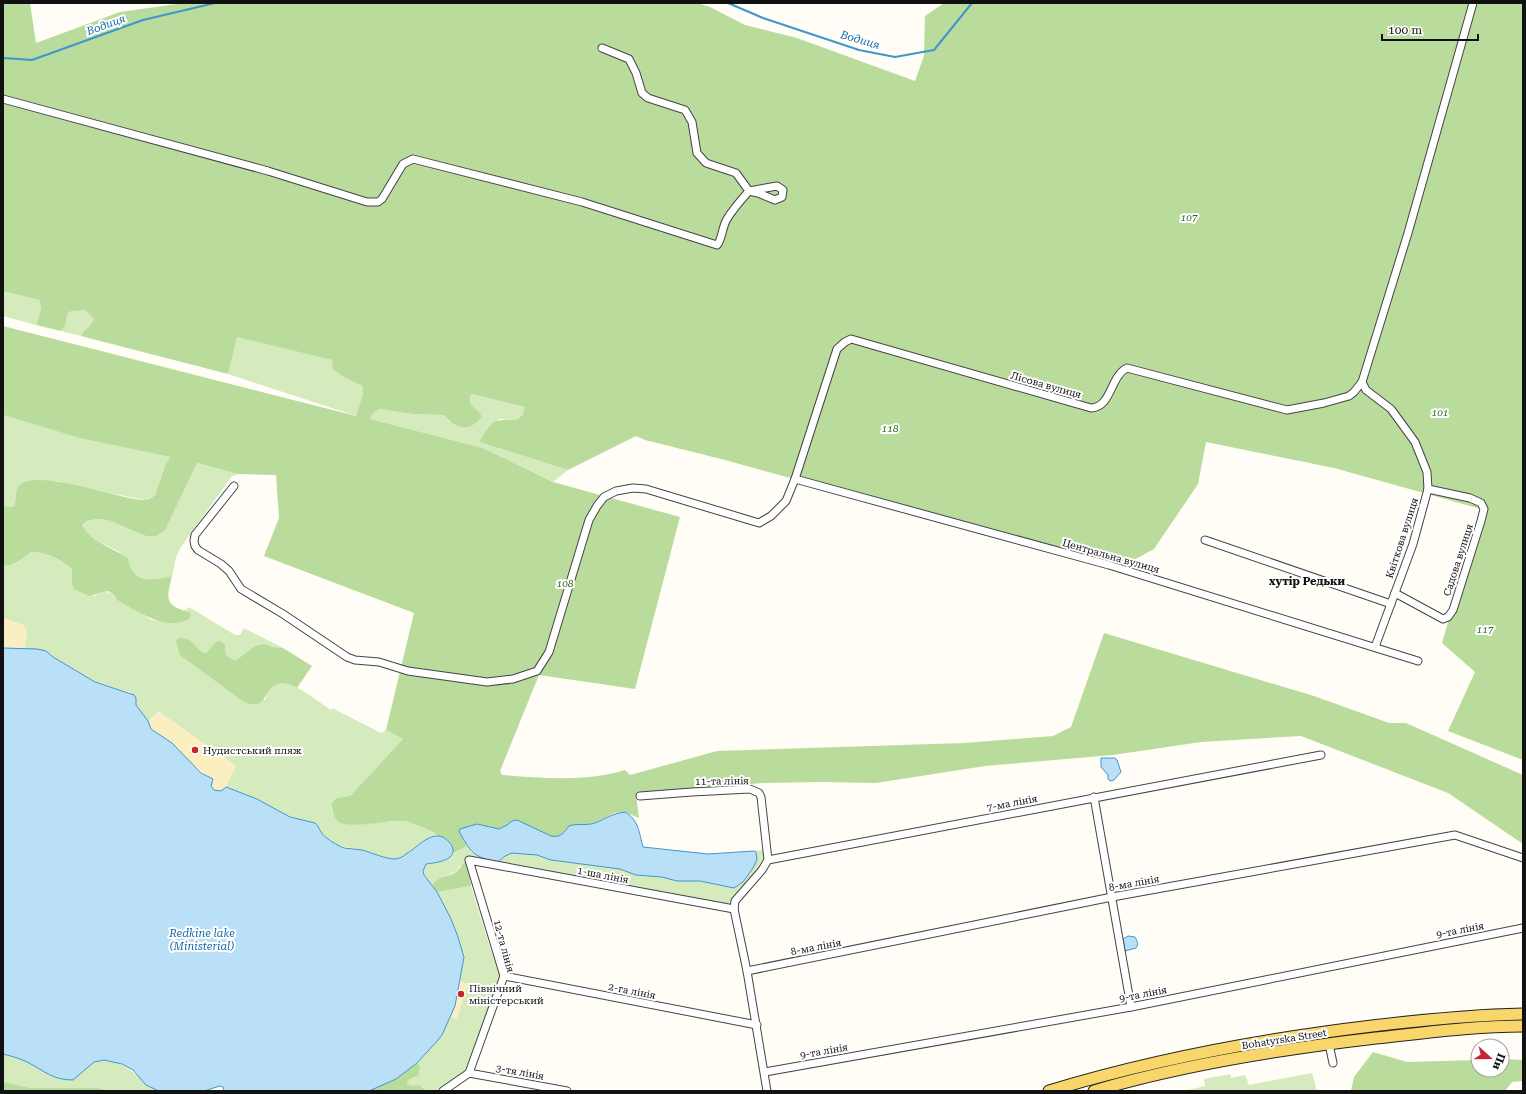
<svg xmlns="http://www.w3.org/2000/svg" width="1526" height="1094" viewBox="0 0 1526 1094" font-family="'Roboto Serif',serif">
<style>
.green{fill:#d5ebbd}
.forest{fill:#b9dc9c}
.sand{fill:#fbeec1}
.water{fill:#b9e0f7;stroke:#3f96cf}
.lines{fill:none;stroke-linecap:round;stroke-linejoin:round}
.stream{stroke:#3f96cf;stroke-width:2}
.street-casing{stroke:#444;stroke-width:9}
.primary-casing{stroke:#222;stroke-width:13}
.street{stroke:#fff;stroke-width:7}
.primary{stroke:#f9d66b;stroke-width:11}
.poi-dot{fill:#c4262e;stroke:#fff;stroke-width:1.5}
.labels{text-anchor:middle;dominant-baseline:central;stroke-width:4;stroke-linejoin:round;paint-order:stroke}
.park-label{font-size:10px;font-style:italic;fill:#2f6b1f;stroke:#fff}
.street-label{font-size:10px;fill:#111;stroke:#fff}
.poi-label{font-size:10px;fill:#111;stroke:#fff;text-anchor:start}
.water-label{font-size:11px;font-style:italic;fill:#1768a6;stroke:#fff}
.neighbourhood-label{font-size:11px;font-weight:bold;fill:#111;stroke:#fff}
</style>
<rect width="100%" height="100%" fill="#fffdf5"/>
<!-- green -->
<g class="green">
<polygon points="3,291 39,300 41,309 36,325 3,316"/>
<polygon points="85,310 94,319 90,327 83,332 81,336 61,331 65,326 68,312"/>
<polygon points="237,336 332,360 344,377 362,386 363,393 356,416 228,374"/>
<path d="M470 394 525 407 523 414 517 420 499 419 479 442 568 470 553 482 483 448 370 419 373 412 380 409 412 414 444 415 450 422 480 413C472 408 468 404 470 394Z"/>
<path d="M3 415 79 438 170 457 165 466 155 495 145 500 89 489 57 481 18 488C15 494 16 500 14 506L8 507 3 505Z"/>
<path d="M197 463 238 474 232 476 181 547 176 557 172 576C151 580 133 585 128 558 125 556 121 553 118 551 108 545 78 536 85 521L97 519 108 520 146 536 165 529Z"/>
<path d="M31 552C49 553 58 558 72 569V583L94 596C104 591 111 590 117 600L152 620 178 623 189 612 184 611 189 607 235 635H240L244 628 283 648 273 647 265 644 238 659 234 660 226 655 225 645 216 642 206 653C198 651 192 640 183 638L265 700C268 694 271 685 278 683 290 679 320 703 331 710L332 708 381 733 386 730 403 739 350 796 336 798 332 803V810L334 816 349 824 400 821 413 823 435 833 436 835C432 837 427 839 422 842 414 848 407 857 396 859 388 860 377 855 369 852 344 845 330 850 315 823L290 817 257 799 226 787 227 783 236 766 159 712 148 721 136 705V698L130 692 120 690 96 682 53 657 46 651 24 649 27 632 23 625 3 618V566C14 565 23 559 31 552Z"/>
<path d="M467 846C473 856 482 859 493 861L460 866C453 878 440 874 432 885 427 878 420 872 426 864L443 860Z"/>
<path d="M764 850 763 864 755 875 729 904 724 906 498 862 505 856 512 853 537 855 551 860 620 869 636 875 662 877 677 881H700L734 888C749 878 753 870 756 853L754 851Z"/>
<polygon points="471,886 491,951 500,975 500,979 466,1072 438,1091 426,1091 422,1086 409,1086 407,1083 408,1080 419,1075 420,1067 417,1063 442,1035 460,981 464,957 457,934 437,892"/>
<path d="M3 1054C11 1056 19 1058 27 1062 45 1071 53 1080 73 1080 80 1074 87 1066 94 1062 99 1060 105 1060 109 1061 132 1065 140 1082 159 1091H112L98 1088H30L3 1082Z"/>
<polygon points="1312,1073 1317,1091 1184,1091 1205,1086 1204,1079 1230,1074 1231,1078 1245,1075 1249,1085"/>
</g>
<!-- forest -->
<g class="forest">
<path d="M3 3H30L36 43 120 12 184 3H697L710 7 745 25 797 38 915 81 924 56 925 16 944 3H1523V760L1448 731 1475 672 1442 643 1481 509 1334 468 1206 442 1198 484 1154 549 1119 568 725 460 645 440 636 436 568 470 479 442C493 421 490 419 517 420L523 414 525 407 471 394C466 408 478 407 482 417 469 432 457 430 444 415L412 414 380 409 373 413 370 419 483 448 553 482 680 517 635 689 539 675 500 771 502 775C542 778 586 782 625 770L630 775 717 751 964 743 1053 736 1071 727 1104 633 1314 696 1389 723H1406L1523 775V844L1448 793 1301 736 1201 742 1113 755 985 766 876 783 822 782 762 783 636 795 639 818 625 812 614 813 595 823 586 825 569 826C564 833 560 838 551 836L517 820 512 821 507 825 499 829 484 827 460 831 467 846 452 854C454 842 446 838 436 835L435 833C424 828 413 822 401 821 386 820 351 829 339 822 333 818 332 809 332 803L336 798 350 796 403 739 386 730 414 613 264 556 279 518 276 475 238 474 197 463 165 530 156 536H146L108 520 97 519 86 521 83 525C87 540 115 549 128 558 133 585 151 580 172 576 167 598 163 605 189 612L191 615 189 619C166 632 137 611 117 600L114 595 108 591 89 596 74 589 72 583V569C58 558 49 553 31 552 23 559 14 565 3 566V505L8 507 14 506C17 499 14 493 19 486 36 467 119 500 144 500 148 500 152 497 155 495L165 466 170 457 79 438 3 415V326L356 416 363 393 362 386 344 377 333 369 332 360 237 337 228 374 81 336 83 332 90 326 94 319 85 310 68 312 65 326 61 331 36 325 41 309 39 300 3 291Z"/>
<path d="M178 638C194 637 196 651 206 653L216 642 220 641 225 645 226 655 234 660 238 659 255 646 265 644 273 647 283 648 312 666 297 688C261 668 274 715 244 702L180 655 176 641Z"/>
<path d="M467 859 471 886 437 892 432 885C440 874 450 878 457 871 460 868 463 863 467 859Z"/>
<polygon points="1373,1052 1407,1062 1478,1060 1478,1070 1502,1070 1502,1059 1523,1060 1523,1081 1512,1082 1505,1091 1351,1091 1354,1077"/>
<polygon points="417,1063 420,1067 419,1075 408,1080 407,1084 412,1086 420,1085 426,1091 369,1091 396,1079"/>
<polygon points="3,1082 30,1088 98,1088 112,1091 3,1091"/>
</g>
<!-- sand -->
<g class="sand">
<polygon points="3,618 23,625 27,632 24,649 3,648"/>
<path d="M159 712 236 766C232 774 228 786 221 791L214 790 211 786 213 779C195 769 182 754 167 740 159 732 153 733 148 721Z"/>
<polygon points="460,981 468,984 457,1019 450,1017 455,1006"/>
</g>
<!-- water -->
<g class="water">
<path d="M3 648 37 649 46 651 53 657 95 682 134 695 136 698V705L148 721 151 729 172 743 201 773 213 779 211 786 214 790 221 791 226 787 257 799 290 817 315 823C320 827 319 833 328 839 332 842 339 846 344 848 350 849 356 849 362 850 373 853 385 859 395 859 399 859 404 856 406 854 415 849 427 835 438 836 446 836 459 849 450 857 444 862 433 863 426 864L423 871 424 875 437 892 450 917 457 934 464 957 455 1006 442 1035 438 1040 417 1063 396 1079 369 1091H224L223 1087 220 1086 204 1091H159L146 1085 133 1070 122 1064 104 1060 94 1062 73 1080C52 1080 45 1071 27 1062 19 1058 11 1056 3 1054Z"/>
<polygon points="1101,758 1115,758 1117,760 1121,772 1114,780 1110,781 1108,779 1108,775 1101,767"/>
<path d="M625 812C639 820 639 833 643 847L708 854 754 851 756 852 757 860 753 868 743 882 734 888 700 881H677L662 877 636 875 620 869 551 860 537 855 512 853 505 856 498 862C473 857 471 853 459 831L460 829 477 824 499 829 507 825 512 821 517 820 551 836C560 838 564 833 569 826 577 823 586 826 595 823 607 818 611 814 625 812Z"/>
<path d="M1128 936 1135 937C1137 941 1139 944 1136 948L1125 951 1123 939Z"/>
</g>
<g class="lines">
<!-- stream -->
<g class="stream">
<polyline points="728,3 763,18 859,50 895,57 934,50 972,3"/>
<polyline points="3,58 32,60 143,20 215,3"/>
</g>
<!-- street casing -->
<g class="street-casing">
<g id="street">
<path d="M3 99 268 171 367 202H378L382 199 403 164 413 159 582 202 717 245C722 240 722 227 727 219 733 209 741 200 749 191L758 193 775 200 782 197 783 190 777 186 749 191 736 173 706 163 697 153 692 122 685 110 648 98 642 93 636 73 629 59 602 48"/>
<polyline points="1362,382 1366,390 1391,409 1415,442 1427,472 1428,489 1413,544 1375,647"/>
<polyline points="795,479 1109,565 1418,661"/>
<path d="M234 486 195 535 194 541 195 546 198 550 221 564 229 571 241 589 283 614 347 657 355 660 379 662 408 671 487 682 513 679 537 671 549 652 589 520 597 506 604 497 616 491 633 488 646 489 759 523 771 516 786 501 795 479 837 349 845 342 851 339 1091 408C1112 407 1110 376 1127 368L1287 410 1324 403 1349 396 1354 392 1362 382 1408 233 1473 3"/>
<polyline points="1205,540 1391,604"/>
<polyline points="1395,593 1443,619 1448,617 1453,610 1481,521 1484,509 1481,503 1470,498 1428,489"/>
<polyline points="640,796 692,792 750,789 759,793 761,797 768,860"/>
<polyline points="1094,797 1131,1007"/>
<polyline points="747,971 1112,897 1455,835 1523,858"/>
<polyline points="504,976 757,1025"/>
<polyline points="1329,1044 1333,1063"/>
<polyline points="765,1072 1131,1007 1523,928"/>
<polyline points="469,1073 567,1091"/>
<polyline points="443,1091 469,1073 504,976 469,860 734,909"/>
<polyline points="767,1091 747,971 734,909 735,901 762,870 768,860 1321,755"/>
</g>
</g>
<!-- primary casing -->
<g class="primary-casing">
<g id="primary">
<path d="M1049 1091C1154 1059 1263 1039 1372 1026 1422 1020 1473 1015 1523 1014"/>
<path d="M1094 1091C1185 1064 1281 1049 1376 1038 1424 1033 1474 1026 1523 1026"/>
</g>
</g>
<!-- street -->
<use href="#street" class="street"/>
<!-- primary -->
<use href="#primary" class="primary"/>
</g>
<!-- markers -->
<g class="poi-dot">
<circle cx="195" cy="750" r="4"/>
<circle cx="461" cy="994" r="4"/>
</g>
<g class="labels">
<!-- park labels -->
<g class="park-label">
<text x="1189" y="217">107</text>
<text x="1440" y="412">101</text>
<text x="890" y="428">118</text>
<text x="565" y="583">108</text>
<text x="1485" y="629">117</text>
</g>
<!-- street labels -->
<g class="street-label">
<text transform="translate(1046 385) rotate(16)">Лісова вулиця</text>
<text transform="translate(1402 538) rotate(-72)">Квіткова вулиця</text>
<text transform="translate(1111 556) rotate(16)">Центральна вулиця</text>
<text transform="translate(1458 560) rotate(-72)">Садова вулиця</text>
<text transform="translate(722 781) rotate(-1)">11-та лінія</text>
<text transform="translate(1012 803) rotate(-11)">7-ма лінія</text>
<text transform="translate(603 875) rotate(11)">1-ша лінія</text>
<text transform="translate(1134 883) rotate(-10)">8-ма лінія</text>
<text transform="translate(1460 930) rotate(-11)">9-та лінія</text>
<text transform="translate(504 946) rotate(75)">12-та лінія</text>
<text transform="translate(816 947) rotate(-11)">8-ма лінія</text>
<text transform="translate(632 991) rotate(11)">2-га лінія</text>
<text transform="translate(1143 994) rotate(-11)">9-та лінія</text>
<text transform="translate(1284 1039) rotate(-9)">Bohatyrska Street</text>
<text transform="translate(824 1051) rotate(-10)">9-та лінія</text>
<text transform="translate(520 1072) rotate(10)">3-тя лінія</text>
</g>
<!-- poi labels -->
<g class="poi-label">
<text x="203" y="750">Нудистський пляж</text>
<text x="469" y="988">Північний<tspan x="469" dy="12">міністерський</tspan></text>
</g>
<!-- water labels -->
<g class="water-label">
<text transform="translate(106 25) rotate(-20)">Водиця</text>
<text transform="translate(860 40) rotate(16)">Водиця</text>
<text x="202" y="933">Redkine lake<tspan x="202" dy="13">(Ministerial)</tspan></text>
</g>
<!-- neighbourhood labels -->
<g class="neighbourhood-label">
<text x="1307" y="581">хутір Редьки</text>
</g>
</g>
<!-- border -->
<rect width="1526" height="1094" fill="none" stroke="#111111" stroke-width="8"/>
<!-- north arrow -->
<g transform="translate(1490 1058) rotate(111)"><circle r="19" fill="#ffffff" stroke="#a0a0a0"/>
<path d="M0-3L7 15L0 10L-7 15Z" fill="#c4262e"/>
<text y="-6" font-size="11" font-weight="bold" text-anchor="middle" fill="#111111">Пн</text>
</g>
<!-- scale -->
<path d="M1382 34v6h96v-6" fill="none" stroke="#111111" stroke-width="2"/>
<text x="1388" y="34" font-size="12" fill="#111111" stroke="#ffffff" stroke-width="3" paint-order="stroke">100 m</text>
</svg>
